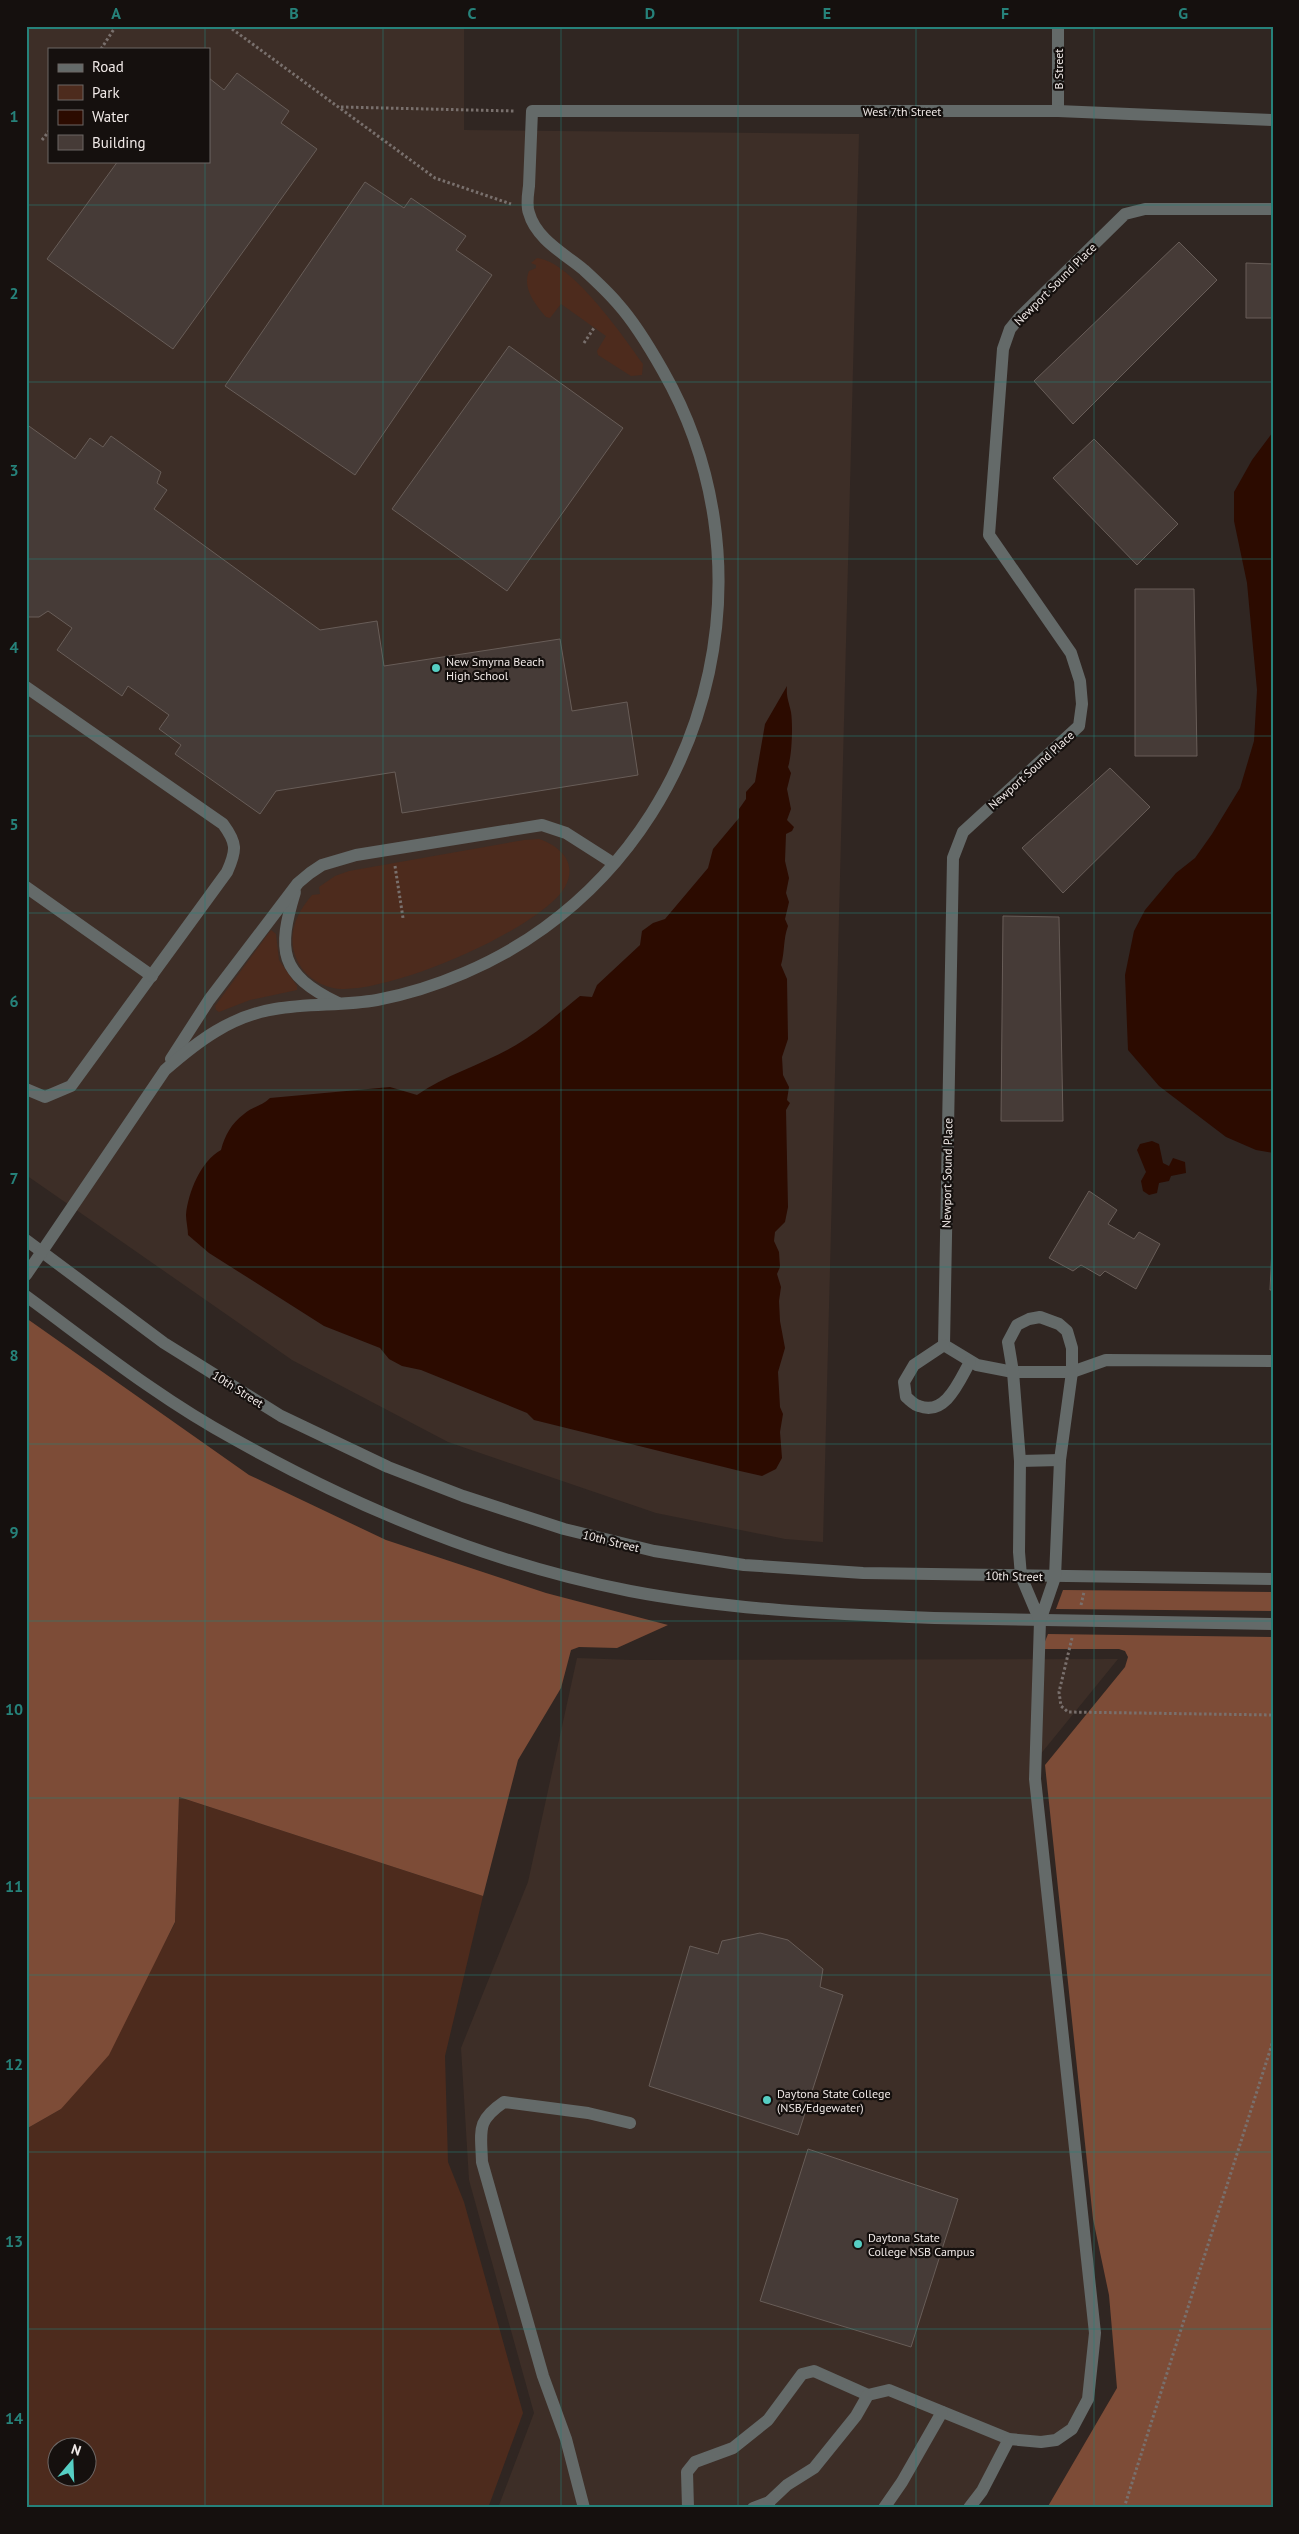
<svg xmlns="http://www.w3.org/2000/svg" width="1299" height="2534" viewBox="0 0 1299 2534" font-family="'PT Sans',sans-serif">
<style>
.built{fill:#3d2e27;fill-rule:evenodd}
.green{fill:#4d2b1d;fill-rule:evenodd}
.forest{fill:#7d4c37}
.water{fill:#2c0b00}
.building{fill:#463b37;stroke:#685d58}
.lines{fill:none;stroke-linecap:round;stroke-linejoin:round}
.path{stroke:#79706d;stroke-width:3;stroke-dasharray:2.5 2.5;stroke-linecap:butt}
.minor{stroke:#646a69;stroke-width:12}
.grid{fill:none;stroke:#26827a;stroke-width:1;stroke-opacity:0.55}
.poi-dot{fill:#56cec3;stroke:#15100e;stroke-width:2}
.labels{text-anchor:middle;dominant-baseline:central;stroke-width:4.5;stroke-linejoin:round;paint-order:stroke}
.street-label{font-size:12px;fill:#f0e9e7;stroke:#15100e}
.poi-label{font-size:12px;fill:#f0e9e7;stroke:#15100e;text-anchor:start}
.neatline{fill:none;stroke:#26827a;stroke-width:2}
.grid-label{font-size:16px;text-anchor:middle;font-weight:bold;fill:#26827a}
</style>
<rect width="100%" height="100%" fill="#302622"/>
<!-- built -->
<g class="built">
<path d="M26 26H464V130L859 134 823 1542 785 1539 656 1513 448 1442 292 1360 26 1175ZM49 49H209V161H49Z"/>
<polygon points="577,1658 632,1660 1118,1659 1035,1761 1095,2333 1088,2399 1056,2440 1009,2439 969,2508 498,2508 534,2413 469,2180 461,2048 528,1882"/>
</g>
<!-- green -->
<g class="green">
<path d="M537 258C571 261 624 337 643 364L642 375 631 376 598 355 597 351 606 336 561 304 550 318 546 317C535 304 522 288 529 271L536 268V265L531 263Z"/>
<path d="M539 839C561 846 578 864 565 887 540 930 381 998 333 988 316 984 303 974 296 958 287 934 296 914 312 895L320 894 319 887 335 876 349 871 524 840Z"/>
<polygon points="271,930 276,934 279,960 297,986 297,990 250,1000 219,1012 216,1010 215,1006"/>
<path d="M179 1797 483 1896 445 2056 448 2162 464 2202 523 2413 488 2508H26V2129L61 2109 146 1978 175 1923ZM58 2446H88V2476H58Z"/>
</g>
<!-- forest -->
<g class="forest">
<polygon points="26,1318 249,1475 386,1540 546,1593 668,1625 617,1648 579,1647 571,1650 561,1688 518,1760 483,1896 179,1797 175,1922 109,2055 61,2109 26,2129"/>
<polygon points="1063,1590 1273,1592 1273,1611 1056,1609"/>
<polygon points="1048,1634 1273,1637 1273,2508 1047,2508 1117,2388 1109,2295 1093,2219 1045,1765 1125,1667 1128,1657 1125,1651 1119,1649 1042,1649"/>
</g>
<!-- water -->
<g class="water">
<polygon points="1273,432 1273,1153 1256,1150 1226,1137 1159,1086 1128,1050 1125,975 1134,931 1145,910 1176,873 1195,858 1212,834 1240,788 1254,741 1257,690 1247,583 1234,521 1234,492 1252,460"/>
<path d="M787 686C786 697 789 702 791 712 793 725 792 756 788 767L791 773 787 789 791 809 787 820 794 827 792 831 786 834 785 861 789 878 786 893 789 902 785 919 788 926C783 939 785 952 781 965L787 979 788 1039 782 1057 783 1075 789 1087 787 1100 790 1103 786 1110 788 1207 785 1222 775 1232 774 1241 779 1252 780 1267 777 1274 781 1287 779 1301 780 1321 785 1348 778 1372 780 1407 783 1414 780 1432 782 1458 776 1469 762 1476 740 1471 534 1420 527 1413 421 1370 402 1366 389 1359 380 1348 324 1326 209 1253 188 1235C188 1229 186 1221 186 1215 188 1192 201 1161 221 1150 225 1135 231 1124 244 1114 252 1107 262 1106 270 1098L390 1087 417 1095C447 1074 484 1064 516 1045 539 1032 560 1012 580 996L592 997 597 985 640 945 642 931 653 923 665 919 708 868 713 849 739 818V809L746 799V792L755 782 765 724Z"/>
<polygon points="1152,1141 1159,1144 1163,1163 1169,1166 1173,1158 1185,1162 1186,1173 1171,1176 1169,1181 1159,1183 1157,1193 1149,1195 1143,1191 1141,1181 1146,1172 1137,1150 1140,1144"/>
</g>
<!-- building -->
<g class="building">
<polygon points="237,73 289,111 281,123 317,149 173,349 47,259 118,161 209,161 209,78 224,90"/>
<polygon points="365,182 404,208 411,198 466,236 456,250 492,275 355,475 225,386"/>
<polygon points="1179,242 1217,280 1073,424 1034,381"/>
<polygon points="1246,263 1273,264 1273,318 1246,318"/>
<polygon points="509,346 623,428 507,591 392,509"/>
<polygon points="26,424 75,459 90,438 103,447 111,436 161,472 157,483 167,490 154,509 320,630 377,621 384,666 560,639 572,711 627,702 638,775 402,813 395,772 276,791 260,814 175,754 181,745 159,729 169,715 128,686 122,696 57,650 72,628 48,611 39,617 26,617"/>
<polygon points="1094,439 1178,524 1137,565 1053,478"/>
<polygon points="1135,589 1194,589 1197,756 1135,756"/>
<polygon points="1110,768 1150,807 1063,893 1022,848"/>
<polygon points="1003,916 1059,917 1063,1121 1001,1121"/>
<polygon points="1089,1191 1117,1210 1108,1224 1134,1239 1139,1232 1160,1244 1136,1289 1105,1271 1100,1276 1081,1265 1073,1271 1049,1258"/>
<polygon points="1273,1226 1273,1290 1270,1290"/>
<polygon points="760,1933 788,1940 823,1969 820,1987 843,1995 798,2135 649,2086 690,1946 718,1954 722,1941"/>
<polygon points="808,2149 958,2199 911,2347 760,2301"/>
</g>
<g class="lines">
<!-- path -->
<g class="path">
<polyline points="228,26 435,178 511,204"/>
<polyline points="101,49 116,26"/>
<polyline points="341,107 514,111"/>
<polyline points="42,140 49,131"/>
<polyline points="584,343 594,328"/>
<polyline points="395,866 403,918"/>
<polyline points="1081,1605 1084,1592"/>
<polyline points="1072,1638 1059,1692 1061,1706 1068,1712 1273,1715"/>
<polyline points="1124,2508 1273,2041"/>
</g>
<!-- minor -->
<g class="minor">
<polyline points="1058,111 1058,26"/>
<polyline points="1273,209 1145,209 1125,214 1019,318 1010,329 1003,349 989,535 1071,653 1080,681 1082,704 1079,726 963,832 953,858 944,1345 977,1365 1013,1372 1072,1372 1106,1360 1273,1361"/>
<path d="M26 687 223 824C237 843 237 850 227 872L71 1086 45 1097 26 1089"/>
<polyline points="26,887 152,976"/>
<path d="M295 892C277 951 279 974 338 1003"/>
<polyline points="171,1059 209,1000 298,883 310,873 322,865 356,855 542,825 566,833 613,863"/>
<polyline points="26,1240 164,1343 281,1416 388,1467 463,1496 564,1529 654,1551 744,1565 863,1573 1273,1579"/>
<path d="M26 1275 165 1070C198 1041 231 1016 275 1009 309 1003 343 1006 377 1000 435 989 496 963 544 928 718 802 770 558 663 371 650 348 636 324 618 304 608 292 596 281 584 270 565 254 536 239 529 213 526 205 528 194 529 186 530 161 531 136 532 111H1058L1273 120"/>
<path d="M26 1296C94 1346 160 1399 234 1439 357 1508 491 1564 630 1591 730 1610 832 1614 934 1618 1047 1621 1160 1623 1273 1624"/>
<path d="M944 1345 914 1365 904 1382 906 1397C910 1400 914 1405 919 1406 946 1417 960 1379 970 1362"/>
<polyline points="1020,1461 1060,1460"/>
<path d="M584 2508 566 2439 543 2376 482 2162C481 2130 476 2121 504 2102L588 2113 630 2123"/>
<polyline points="688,2508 687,2472 695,2462 733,2448 768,2420 802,2374 814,2371 868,2395"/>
<polyline points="753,2508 769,2502"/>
<polyline points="769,2508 769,2502 787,2485 814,2468 856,2416 868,2395 889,2390 1009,2439 1041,2442 1056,2440 1072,2429 1088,2399 1095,2333 1035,1779 1040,1621 1055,1577 1060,1460 1072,1372 1072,1348 1067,1331 1059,1324 1040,1317 1029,1319 1017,1325 1008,1342 1013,1372 1020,1461 1019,1552 1021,1576 1040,1621"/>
<polyline points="884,2508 902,2482 942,2412"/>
<polyline points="969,2508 982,2491 1009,2439"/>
</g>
</g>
<!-- grid -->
<path class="grid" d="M205 26V49M383 26V2508M561 26V2508M738 26V2508M916 26V2508M1094 26V2508M205 161V2508M26 205H1273M26 382H1273M26 559H1273M26 736H1273M26 913H1273M26 1090H1273M26 1267H1273M26 1444H1273M26 1621H1273M26 1798H1273M26 1975H1273M26 2152H1273M26 2329H1273"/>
<!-- markers -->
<g class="poi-dot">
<circle cx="436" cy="668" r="5"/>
<circle cx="767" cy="2100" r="5"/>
<circle cx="858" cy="2244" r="5"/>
</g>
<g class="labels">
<!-- street labels -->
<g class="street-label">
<text transform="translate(1058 69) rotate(-90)">B Street</text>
<text x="902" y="111">West 7th Street</text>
<text transform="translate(1055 284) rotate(-45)">Newport Sound Place</text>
<text transform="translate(1031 770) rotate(-42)">Newport Sound Place</text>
<text transform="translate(947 1173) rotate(-89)">Newport Sound Place</text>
<text transform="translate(238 1389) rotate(32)">10th Street</text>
<text transform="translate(611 1541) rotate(14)">10th Street</text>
<text transform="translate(1014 1576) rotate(1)">10th Street</text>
</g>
<!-- poi labels -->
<g class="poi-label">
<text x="446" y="661">New Smyrna Beach<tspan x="446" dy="14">High School</tspan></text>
<text x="777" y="2093">Daytona State College<tspan x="777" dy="14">(NSB/Edgewater)</tspan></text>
<text x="868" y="2237">Daytona State<tspan x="868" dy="14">College NSB Campus</tspan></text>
</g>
</g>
<!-- border -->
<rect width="1299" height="2534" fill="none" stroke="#15100e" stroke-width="55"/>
<!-- legend -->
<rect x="48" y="48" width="162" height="115" fill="#15100e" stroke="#6d6765"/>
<rect x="58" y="64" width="25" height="8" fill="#646a69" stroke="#6d6765"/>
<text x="92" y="72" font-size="15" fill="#f0e9e7">Road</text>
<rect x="58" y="85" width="25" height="15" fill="#4d2b1d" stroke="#6d6765"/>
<text x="92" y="98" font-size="15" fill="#f0e9e7">Park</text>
<rect x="58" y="110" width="25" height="15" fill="#2c0b00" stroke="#6d6765"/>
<text x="92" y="122" font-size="15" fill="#f0e9e7">Water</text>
<rect x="58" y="135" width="25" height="15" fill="#463b37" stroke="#6d6765"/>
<text x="92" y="148" font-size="15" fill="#f0e9e7">Building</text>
<!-- north arrow -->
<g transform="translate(72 2462) rotate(19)"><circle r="24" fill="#15100e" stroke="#6d6765"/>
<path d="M0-4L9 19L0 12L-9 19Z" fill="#56cec3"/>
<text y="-8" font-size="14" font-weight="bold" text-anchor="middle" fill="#f0e9e7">N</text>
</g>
<rect x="28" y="28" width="1244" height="2478" class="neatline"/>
<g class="grid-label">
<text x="116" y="19">A</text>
<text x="294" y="19">B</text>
<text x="472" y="19">C</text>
<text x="650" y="19">D</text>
<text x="827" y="19">E</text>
<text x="1005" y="19">F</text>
<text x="1183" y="19">G</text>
<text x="14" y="122">1</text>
<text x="14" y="299">2</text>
<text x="14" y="476">3</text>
<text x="14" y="653">4</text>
<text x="14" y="830">5</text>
<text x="14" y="1007">6</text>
<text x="14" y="1184">7</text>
<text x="14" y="1361">8</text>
<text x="14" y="1538">9</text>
<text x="14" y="1715">10</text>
<text x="14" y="1892">11</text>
<text x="14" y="2070">12</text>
<text x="14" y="2247">13</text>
<text x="14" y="2424">14</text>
</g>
</svg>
